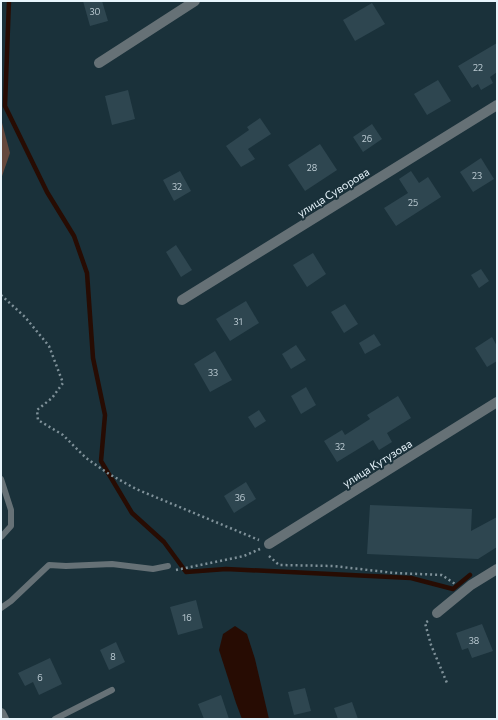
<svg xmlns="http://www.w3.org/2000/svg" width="498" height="720" viewBox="0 0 498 720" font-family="Commissioner,sans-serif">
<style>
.green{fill:#64483d}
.water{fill:#270c03}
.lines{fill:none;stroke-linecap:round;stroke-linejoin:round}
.stream{stroke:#270c03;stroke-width:4.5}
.building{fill:#2e4650}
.path{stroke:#7f9199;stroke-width:2.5;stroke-dasharray:2 3;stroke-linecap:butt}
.lane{stroke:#667176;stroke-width:6}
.street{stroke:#667176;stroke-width:10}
.labels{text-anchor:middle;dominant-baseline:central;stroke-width:4;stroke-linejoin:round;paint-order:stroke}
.number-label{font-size:9px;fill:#bac9d1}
.street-label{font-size:11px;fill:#e8f5fc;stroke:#1a313a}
</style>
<rect width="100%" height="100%" fill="#1a313a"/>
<!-- green -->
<polygon class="green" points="1,119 10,153 1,179"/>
<!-- water -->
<polygon class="water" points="235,626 247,634 255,659 269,719 242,719 236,703 219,650 223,634"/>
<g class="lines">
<!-- stream -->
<polyline class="stream" points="9,1 5,106 47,192 74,236 87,273 93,358 105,415 101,461 132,513 164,542 186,572 226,569 411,578 453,589 470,575"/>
</g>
<!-- building -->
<g class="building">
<polygon points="83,1 102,1 108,21 90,26"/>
<polygon points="372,3 385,24 355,41 343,20"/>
<polygon points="497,43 497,72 490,77 493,83 481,90 478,84 472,88 458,66"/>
<polygon points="438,80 451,101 427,115 414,94"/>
<polygon points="128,90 135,119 112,125 105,96"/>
<polygon points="260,118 271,134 248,149 255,159 241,167 226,146 249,130 247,127"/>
<polygon points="372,124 382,139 363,152 353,137"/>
<polygon points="320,144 337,170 305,191 288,165"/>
<polygon points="481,158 494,179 473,192 460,172"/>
<polygon points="180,171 191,191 174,201 163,180"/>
<polygon points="411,171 419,183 428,177 441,197 396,226 384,208 408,193 399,179"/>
<polygon points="176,245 192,270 181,277 166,252"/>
<polygon points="313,253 326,274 307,287 293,265"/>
<polygon points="481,269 489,281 479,288 471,275"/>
<polygon points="246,301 259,323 230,341 216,319"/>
<polygon points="345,304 358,324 344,333 331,312"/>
<polygon points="374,334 381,345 365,354 359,343"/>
<polygon points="492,337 497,346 497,361 487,367 475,348"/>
<polygon points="296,345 306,360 291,369 282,354"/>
<polygon points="215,351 232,380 210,392 194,364"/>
<polygon points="306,387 316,405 301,414 291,396"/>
<polygon points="398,396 411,418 387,433 392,442 379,450 373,440 337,462 324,441 342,430 345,435 370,419 367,415"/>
<polygon points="259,410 266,421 255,428 248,417"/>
<polygon points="246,482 256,499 234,513 224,496"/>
<polygon points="370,505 472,509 471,531 497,517 497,547 478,559 367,554"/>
<polygon points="196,600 203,628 178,635 170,607"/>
<polygon points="482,624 493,651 472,658 468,648 462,650 456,633"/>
<polygon points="116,642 125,662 109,670 100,650"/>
<polygon points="50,658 62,684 39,695 33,682 25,686 18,673"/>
<polygon points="305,688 311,711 294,715 288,692"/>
<polygon points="221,695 229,719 204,719 198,704"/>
<polygon points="352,702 358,719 338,719 334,708"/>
</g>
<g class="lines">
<!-- path -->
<g class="path">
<polyline points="1,295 25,317 49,346 63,383 52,398 37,410 38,420 63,435 86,458 109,474 136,489 259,540"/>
<polyline points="269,556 279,565 333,566 395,573 442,575 455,584"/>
<polyline points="176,570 244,556 260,549"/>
<polyline points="428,621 425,623 431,645 447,683"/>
</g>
<!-- lane -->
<g class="lane">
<polyline points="1,479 11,510 11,526 1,537"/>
<polyline points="1,608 11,601 49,565 66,566 112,564 153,569 168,566"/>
<polyline points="55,719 112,690"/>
</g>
<!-- street -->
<g class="street">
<polyline points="99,63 195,1"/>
<polyline points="182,300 497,105"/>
<polyline points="269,544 497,402"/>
<polyline points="437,613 471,585 497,569"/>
<polyline points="1,713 4,719"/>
</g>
</g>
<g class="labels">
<!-- number labels -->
<g class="number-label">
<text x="95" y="11">30</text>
<text x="478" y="67">22</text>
<text x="367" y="138">26</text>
<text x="312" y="167">28</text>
<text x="477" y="175">23</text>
<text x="177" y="186">32</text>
<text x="413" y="202">25</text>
<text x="238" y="321">31</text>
<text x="213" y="372">33</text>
<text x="340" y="446">32</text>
<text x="240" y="497">36</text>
<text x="187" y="617">16</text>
<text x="474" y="640">38</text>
<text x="113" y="656">8</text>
<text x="40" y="677">6</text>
</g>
<!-- street labels -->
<g class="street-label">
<text transform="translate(333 192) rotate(-32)">улица Суворова</text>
<text transform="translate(377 463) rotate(-32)">улица Кутузова</text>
</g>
</g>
<!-- border -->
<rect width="498" height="720" fill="none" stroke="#e8f5fc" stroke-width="4"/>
</svg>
